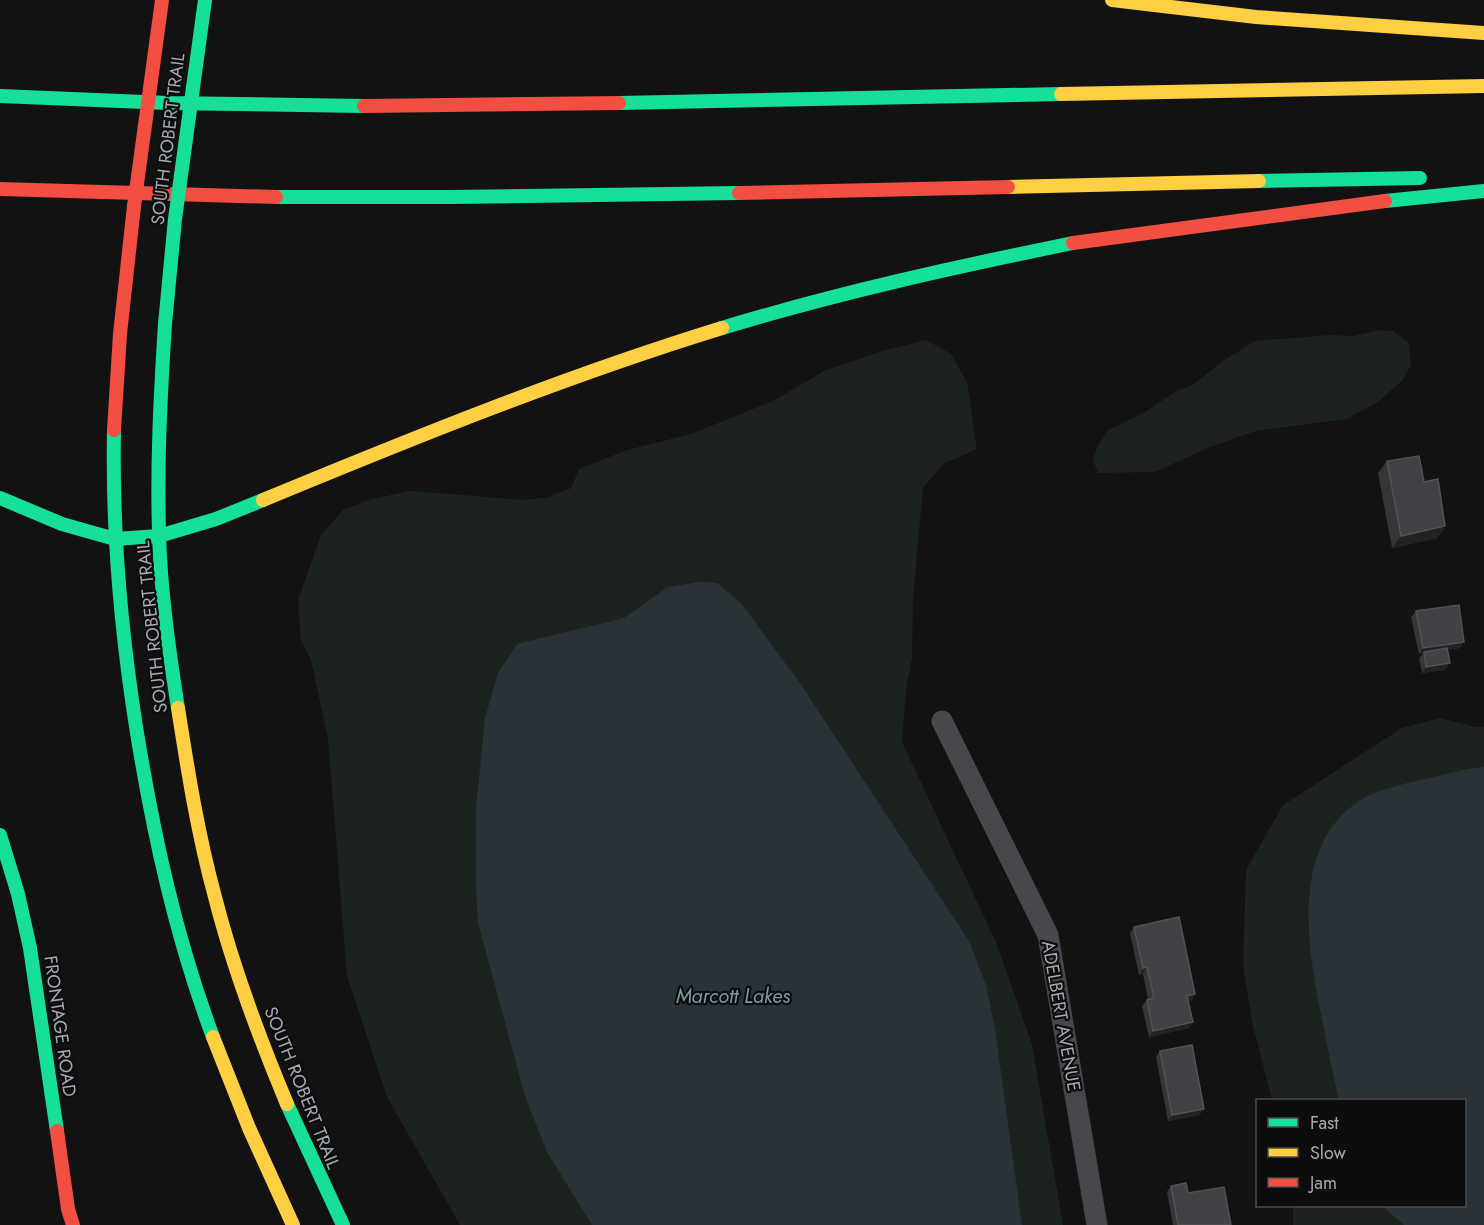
<svg xmlns="http://www.w3.org/2000/svg" width="1484" height="1225" viewBox="0 0 1484 1225" font-family="Jost,sans-serif">
<style>
.green{fill:#1c221d}
.water{fill:#2a3237}
.lines{fill:none;stroke-linecap:round;stroke-linejoin:round}
.street{stroke:#47484b;stroke-width:21}
.fast{stroke:#16e098;stroke-width:14}
.slow{stroke:#ffcf43;stroke-width:14}
.jam{stroke:#f24e42;stroke-width:14}
.fast-bridge{stroke:#16e098;stroke-width:14}
.jam-bridge{stroke:#f24e42;stroke-width:14}
.wall{fill:#353637}
.shaded-wall{fill:#222223}
.building{fill:#414245;stroke:#515256;stroke-width:1.5}
.labels{text-anchor:middle;dominant-baseline:central;stroke-width:4.5;stroke-linejoin:round;paint-order:stroke}
.street-label{font-size:18px;fill:#a4aab3;stroke:#0d0d0e}
.water-label{font-size:20px;font-style:italic;fill:#7e99ab;stroke:#0d0d0e}
</style>
<rect width="100%" height="100%" fill="#121213"/>
<!-- green -->
<g class="green">
<polygon points="1380,330 1393,331 1409,343 1411,365 1403,380 1377,403 1346,419 1256,431 1210,447 1155,472 1098,473 1093,460 1097,447 1108,430 1145,412 1173,393 1194,384 1223,361 1255,341 1329,335 1354,336"/>
<polygon points="926,340 951,354 967,382 977,449 943,464 923,488 913,598 912,658 906,690 902,742 996,942 1032,1044 1063,1225 460,1225 387,1097 347,976 328,739 311,660 301,640 298,600 321,535 343,510 372,499 410,491 525,500 549,497 571,488 579,469 627,450 691,434 773,401 824,371 882,351"/>
<polygon points="1440,718 1476,727 1484,727 1484,1225 1293,1225 1293,1206 1464,1206 1464,1100 1272,1100 1252,1022 1243,966 1246,870 1283,805 1402,728"/>
</g>
<!-- water -->
<g class="water">
<polygon points="700,582 717,583 741,603 802,686 969,941 986,985 995,1029 1022,1225 592,1225 547,1152 525,1096 478,923 476,888 476,808 485,718 498,673 517,644 624,618 668,587"/>
<path d="M1484 767V1225H1404L1382 1206H1464V1100H1339C1333 1075 1328 1050 1323 1024 1308 952 1287 843 1364 798 1378 790 1410 782 1426 779 1445 775 1465 768 1484 767Z"/>
</g>
<g class="lines">
<!-- street -->
<polyline class="street" points="942,721 1048,935 1097,1225"/>
<!-- fast -->
<g class="fast">
<polyline points="0,96 168,103 364,106"/>
<polyline points="619,103 1061,94"/>
<polyline points="1259,181 1420,178"/>
<polyline points="276,197 450,197 739,193"/>
<polyline points="1385,201 1484,191"/>
<path d="M165 324C160 402 156 480 160 558 163 608 170 658 178 708"/>
<path d="M722 328C837 293 955 267 1073 243"/>
<path d="M114 430C112 532 121 633 137 733 154 837 176 938 213 1037"/>
<polyline points="0,498 62,524 115,539 159,536 216,519 263,500"/>
<polyline points="0,835 18,894 30,948 57,1131"/>
<polyline points="287,1104 343,1225"/>
</g>
<!-- slow -->
<g class="slow">
<polyline points="1112,0 1256,17 1484,33"/>
<polyline points="1061,94 1484,86"/>
<polyline points="1008,187 1259,181"/>
<path d="M263 500C413 438 566 376 722 328"/>
<path d="M178 708C188 772 198 835 215 897 233 968 259 1037 287 1104"/>
<polyline points="213,1037 249,1128 293,1225"/>
</g>
<!-- jam -->
<g class="jam">
<polyline points="364,106 619,103"/>
<polyline points="0,189 276,197"/>
<polyline points="739,193 1008,187"/>
<polyline points="1073,243 1385,201"/>
<polyline points="114,430 120,334 134,206"/>
<polyline points="57,1131 68,1209 73,1225"/>
</g>
<!-- fast-bridge -->
<polyline class="fast-bridge" points="165,324 175,219 205,0"/>
<!-- jam-bridge -->
<polyline class="jam-bridge" points="134,206 162,0"/>
</g>
<!-- wall -->
<g class="wall">
<polygon points="1387,461 1424,482 1445,526 1437,538 1392,548 1378,473"/>
<polygon points="1416,611 1464,642 1460,648 1447,650 1450,663 1445,670 1422,673 1419,658 1423,654 1419,654 1411,617"/>
<polygon points="1134,927 1195,994 1191,1001 1188,1001 1193,1022 1189,1028 1149,1037 1142,1006 1147,1000 1148,999 1143,974 1139,975 1130,933"/>
<polygon points="1160,1051 1204,1109 1199,1115 1168,1121 1156,1057"/>
<polygon points="1171,1186 1188,1193 1231,1225 1173,1225 1167,1192"/>
</g>
<!-- shaded-wall -->
<g class="shaded-wall">
<polygon points="1445,526 1437,538 1392,548 1401,536"/>
<polygon points="1464,642 1460,648 1424,654 1424,652 1423,654 1419,654 1423,648"/>
<polygon points="1450,663 1445,670 1422,673 1426,667"/>
<polygon points="1147,967 1143,974 1139,975 1143,968"/>
<polygon points="1195,994 1191,1001 1183,1002 1187,996"/>
<polygon points="1193,1022 1189,1028 1149,1037 1153,1031"/>
<polygon points="1204,1109 1199,1115 1168,1121 1172,1115"/>
</g>
<!-- building -->
<g class="building">
<polygon points="1419,456 1424,482 1438,479 1445,526 1401,536 1387,461"/>
<polygon points="1459,605 1464,642 1423,648 1416,611"/>
<polygon points="1447,648 1450,663 1426,667 1424,652"/>
<polygon points="1179,917 1195,994 1187,996 1193,1022 1153,1031 1147,1000 1154,998 1147,967 1143,968 1134,927"/>
<polygon points="1192,1045 1204,1109 1172,1115 1160,1051"/>
<polygon points="1186,1183 1188,1193 1224,1187 1231,1225 1178,1225 1171,1186"/>
</g>
<g class="labels">
<!-- street labels -->
<g class="street-label">
<text transform="translate(168 139) rotate(-83)">SOUTH ROBERT TRAIL</text>
<text transform="translate(152 627) rotate(-96)">SOUTH ROBERT TRAIL</text>
<text transform="translate(1061 1016) rotate(80)">ADELBERT AVENUE</text>
<text transform="translate(60 1026) rotate(82)">FRONTAGE ROAD</text>
<text transform="translate(302 1088) rotate(68)">SOUTH ROBERT TRAIL</text>
</g>
<!-- water labels -->
<g class="water-label">
<text x="733" y="996">Marcott Lakes</text>
</g>
</g>
<!-- legend -->
<rect x="1256" y="1099" width="210" height="108" fill="#0d0d0e" stroke="#494c50" stroke-width="1.5"/>
<rect x="1268" y="1118" width="30" height="9" fill="#16e098" stroke="#494c50" stroke-width="1.5"/>
<text x="1310" y="1129" font-size="18" fill="#a4aab3">Fast</text>
<rect x="1268" y="1148" width="30" height="9" fill="#ffcf43" stroke="#494c50" stroke-width="1.5"/>
<text x="1310" y="1159" font-size="18" fill="#a4aab3">Slow</text>
<rect x="1268" y="1178" width="30" height="9" fill="#f24e42" stroke="#494c50" stroke-width="1.5"/>
<text x="1310" y="1189" font-size="18" fill="#a4aab3">Jam</text>
</svg>
